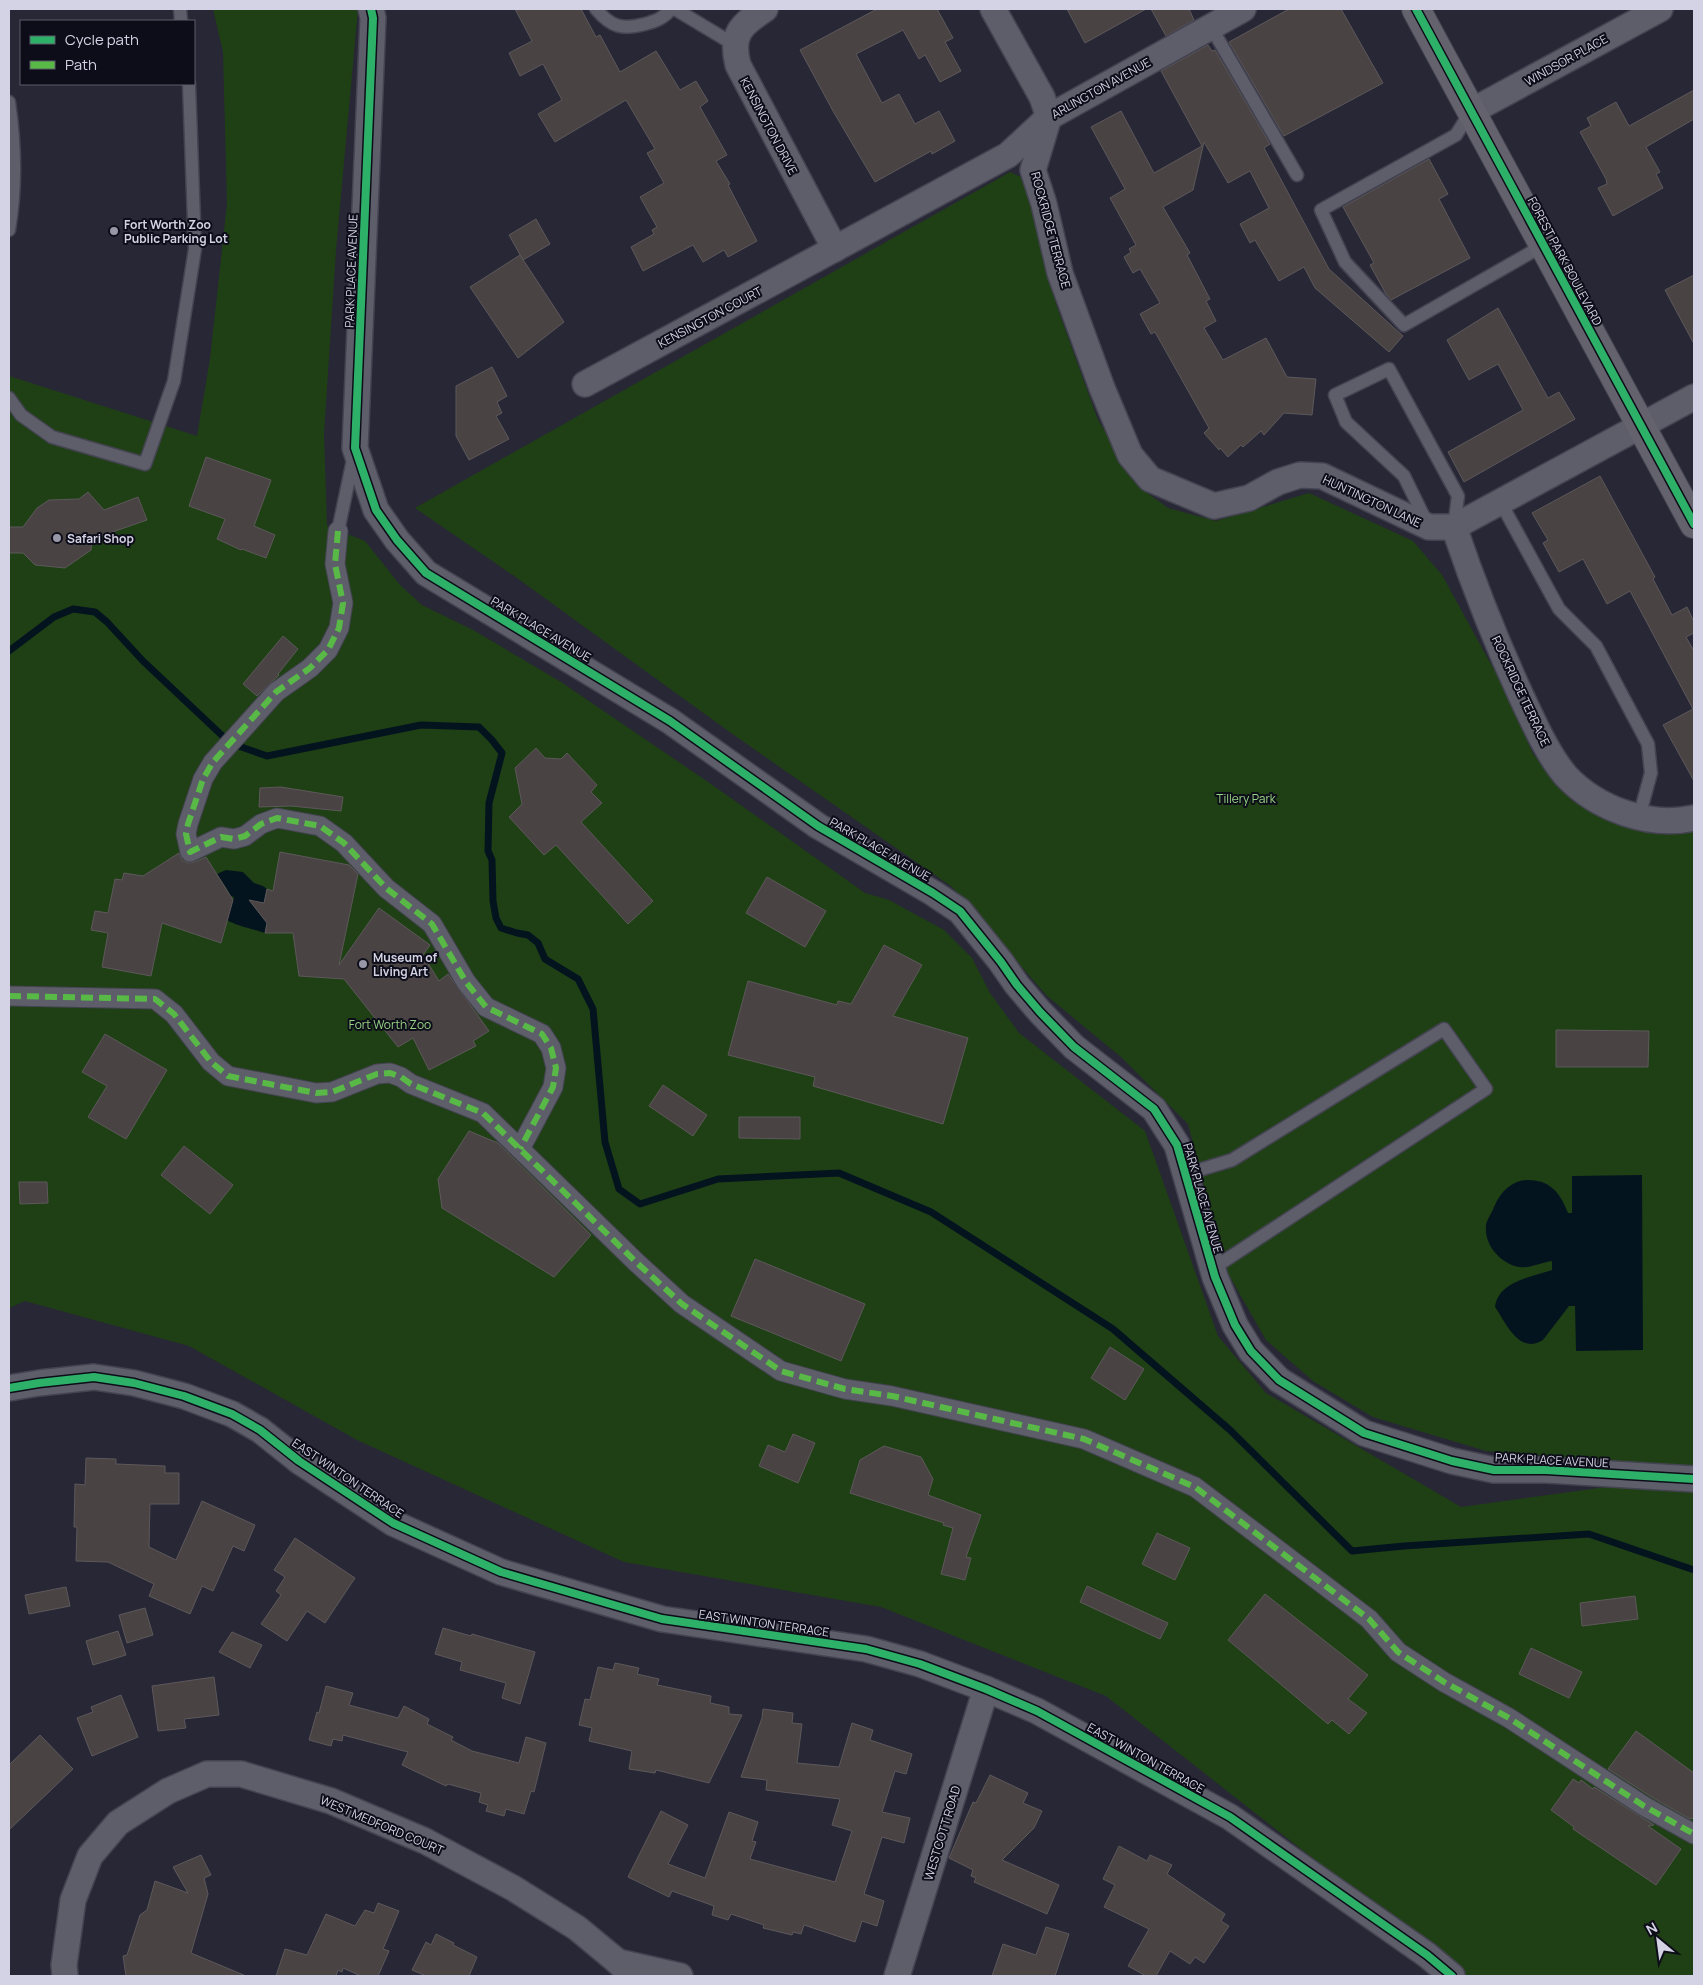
<svg xmlns="http://www.w3.org/2000/svg" width="1703" height="1985" viewBox="0 0 1703 1985" font-family="Manrope,sans-serif">
<style>
.green{fill:#1f4014}
.water{fill:#04141f}
.lines{fill:none;stroke-linecap:round;stroke-linejoin:round}
.stream{stroke:#04141f;stroke-width:7}
.building{fill:#494344;stroke:#5d585a}
.service-casing{stroke:#444351;stroke-width:15}
.pedestrian-casing{stroke:#444351;stroke-width:21}
.minor-casing{stroke:#444351;stroke-width:28}
.secondary-casing{stroke:#444351;stroke-width:30}
.service{stroke:#5e5d6a;stroke-width:12}
.pedestrian{stroke:#5e5d6a;stroke-width:19}
.minor{stroke:#5e5d6a;stroke-width:25}
.secondary{stroke:#64626c;stroke-width:28}
.quiet{stroke:#58b947;stroke-width:6;stroke-dasharray:12 6;stroke-linecap:butt}
.cycleway-casing{stroke:#0d0d19;stroke-width:11}
.cycleway{stroke:#2db169;stroke-width:8}
.poi-dot{fill:#9797a8;stroke:#0d0d19;stroke-width:2}
.labels{text-anchor:middle;dominant-baseline:central;stroke-width:4;stroke-linejoin:round;paint-order:stroke}
.street-label{font-size:12px;fill:#d3d3e5;stroke:#0d0d19}
.poi-label{font-size:12px;font-weight:bold;fill:#d3d3e5;stroke:#0d0d19;text-anchor:start}
.park-label{font-size:12px;fill:#98d486;stroke:#0d0d19}
</style>
<rect width="100%" height="100%" fill="#282736"/>
<!-- green -->
<g class="green">
<polygon points="213,9 358,9 336,250 324,434 327,526 365,541 400,585 422,605 473,630 561,682 711,784 865,893 889,900 944,930 972,958 990,993 1019,1033 1145,1131 1218,1336 1266,1393 1461,1507 1694,1475 1694,1976 1463,1976 1106,1696 881,1607 624,1562 357,1440 189,1346 25,1301 9,1308 9,376 197,436 210,359 227,204 223,52"/>
<polygon points="1010,172 1021,177 1029,186 1056,304 1098,420 1139,487 1168,508 1216,521 1309,493 1413,541 1442,575 1504,688 1533,754 1572,801 1627,822 1694,827 1694,1467 1486,1451 1373,1417 1313,1381 1266,1340 1226,1270 1188,1124 1121,1057 1047,996 952,887 731,733 517,578 415,508"/>
</g>
<!-- water -->
<g class="water">
<path d="M226 870 243 872 254 883 263 886 267 889 262 916 267 923 265 933C254 929 236 926 227 920L234 897 227 895 228 891 217 874Z"/>
<path d="M1642 1175 1643 1350 1576 1351 1575 1306H1569L1543 1340C1519 1355 1506 1323 1495 1307 1498 1281 1532 1277 1552 1270V1261C1543 1262 1528 1269 1519 1267 1500 1263 1484 1245 1486 1225 1487 1219 1492 1213 1494 1207 1503 1186 1519 1175 1542 1182 1556 1187 1563 1200 1568 1213H1572V1176Z"/>
</g>
<g class="lines">
<!-- stream -->
<polyline class="stream" points="9,651 54,617 73,609 95,612 107,622 143,661 230,743 267,756 421,725 479,727 492,740 502,753 489,803 488,851 492,860 493,901 496,918 501,928 517,933 528,935 538,943 545,959 578,979 593,1009 605,1142 619,1189 640,1204 718,1179 839,1173 931,1212 1113,1329 1230,1430 1352,1551 1404,1546 1589,1534 1694,1570"/>
</g>
<!-- building -->
<g class="building">
<polygon points="515,9 581,9 596,37 600,35 620,72 656,51 680,90 696,81 708,101 700,107 727,155 716,161 730,184 728,185 757,241 728,257 724,250 703,262 693,245 643,271 631,247 654,234 652,230 657,227 640,197 664,183 647,153 655,149 626,100 555,142 538,114 562,100 543,64 520,76 509,53 532,41"/>
<polygon points="877,9 937,9 953,38 945,42 961,71 940,82 925,55 919,59 903,30 856,54 882,103 899,94 915,124 939,111 955,141 932,154 931,151 875,182 833,111 800,50"/>
<polygon points="1067,9 1146,9 1085,43"/>
<polygon points="1151,9 1189,9 1194,20 1166,36"/>
<polygon points="1289,9 1341,9 1383,83 1284,136 1229,42"/>
<polygon points="1208,45 1212,51 1215,50 1270,144 1264,148 1329,269 1403,336 1389,352 1315,288 1304,267 1279,281 1255,240 1250,243 1240,224 1269,208 1250,171 1228,183 1204,142 1193,190 1163,207 1190,253 1187,255 1210,299 1206,301 1216,321 1204,328 1223,360 1266,338 1287,377 1316,379 1312,415 1284,413 1264,435 1261,431 1243,447 1241,445 1228,457 1220,448 1219,450 1204,433 1209,428 1155,332 1151,334 1140,314 1160,303 1140,269 1133,273 1124,257 1131,252 1129,249 1136,245 1110,198 1125,189 1091,127 1121,111 1154,173 1202,146 1161,71"/>
<polygon points="1694,90 1694,119 1646,147 1660,172 1656,174 1663,188 1613,216 1598,188 1607,184 1606,179 1580,132 1591,126 1587,118 1616,102 1629,126"/>
<polygon points="1429,159 1448,194 1439,199 1470,258 1391,300 1386,294 1370,265 1374,263 1343,207"/>
<polygon points="536,219 550,244 523,260 509,235"/>
<polygon points="520,255 564,322 518,358 470,287"/>
<polygon points="1694,275 1694,344 1665,290"/>
<polygon points="1498,308 1548,398 1559,392 1575,419 1464,482 1448,452 1523,410 1498,364 1469,380 1447,340"/>
<polygon points="492,367 507,396 497,402 502,413 496,416 509,439 469,460 456,436 456,386"/>
<polygon points="206,457 271,480 254,526 275,535 266,558 242,549 241,550 217,539 225,519 189,506"/>
<polygon points="1600,476 1655,577 1653,579 1672,615 1687,607 1694,622 1694,633 1686,637 1694,651 1694,781 1663,725 1693,709 1630,591 1607,604 1583,559 1559,572 1543,543 1548,540 1532,513"/>
<polygon points="88,492 104,510 138,497 147,520 92,539 91,550 65,568 35,565 23,553 9,553 9,527 23,527 37,508 49,500 79,499"/>
<polygon points="283,636 298,649 278,674 279,675 257,696 243,684"/>
<polygon points="536,748 545,758 561,759 567,753 597,785 591,792 602,803 581,822 653,901 628,924 556,845 544,855 509,817 522,804 515,768"/>
<polygon points="281,787 343,797 341,811 291,806 259,807 260,788"/>
<polygon points="280,852 349,865 358,874 339,965 379,908 430,945 423,955 439,981 448,974 489,1031 473,1041 476,1046 429,1070 413,1038 398,1047 344,979 299,976 293,933 265,933 267,923 249,900 264,903 267,889 273,891"/>
<polygon points="179,853 182,860 188,863 195,862 206,857 233,900 221,943 162,923 151,976 102,967 108,933 91,930 95,911 108,913 115,879 122,880 124,873 143,876"/>
<polygon points="767,877 826,911 805,947 746,913"/>
<polygon points="884,945 922,965 893,1016 968,1038 943,1124 813,1086 815,1077 728,1055 748,981 837,1005 838,1001 851,1004"/>
<polygon points="1556,1030 1649,1031 1648,1067 1556,1067"/>
<polygon points="105,1034 167,1070 126,1139 88,1117 107,1086 82,1072"/>
<polygon points="663,1085 707,1115 693,1136 649,1106"/>
<polygon points="739,1117 800,1117 800,1139 739,1138"/>
<polygon points="469,1131 498,1143 591,1235 554,1277 442,1208 438,1179"/>
<polygon points="184,1146 233,1185 210,1214 161,1175"/>
<polygon points="19,1182 47,1182 48,1203 20,1204"/>
<polygon points="755,1259 865,1304 841,1361 731,1316"/>
<polygon points="1110,1347 1144,1369 1125,1400 1091,1378"/>
<polygon points="793,1434 815,1443 798,1483 759,1466 768,1445 785,1452"/>
<polygon points="884,1446 921,1457 933,1479 928,1495 981,1515 966,1557 971,1558 965,1580 941,1574 953,1528 943,1525 944,1523 850,1493 860,1460"/>
<polygon points="86,1458 116,1459 116,1464 165,1466 165,1473 179,1473 179,1504 150,1504 149,1547 176,1560 202,1501 255,1525 244,1551 233,1546 213,1591 202,1586 190,1614 149,1596 154,1584 108,1562 76,1561 77,1527 74,1527 75,1484 85,1485"/>
<polygon points="1157,1533 1190,1548 1175,1580 1142,1564"/>
<polygon points="295,1538 355,1578 325,1623 307,1611 287,1641 261,1624 281,1595 276,1591 285,1577 274,1570"/>
<polygon points="1087,1586 1168,1623 1160,1639 1080,1602"/>
<polygon points="66,1587 70,1606 29,1614 25,1595"/>
<polygon points="1265,1594 1368,1675 1348,1699 1367,1713 1349,1734 1332,1720 1328,1724 1228,1640"/>
<polygon points="1635,1596 1638,1619 1582,1626 1580,1603"/>
<polygon points="145,1608 153,1635 127,1643 119,1615"/>
<polygon points="443,1628 471,1636 472,1634 535,1652 520,1704 502,1698 506,1683 460,1670 462,1662 435,1654"/>
<polygon points="118,1631 126,1655 93,1665 86,1641"/>
<polygon points="232,1632 262,1645 250,1668 219,1652"/>
<polygon points="1531,1648 1582,1672 1569,1698 1519,1674"/>
<polygon points="615,1663 639,1668 637,1674 659,1679 657,1685 711,1696 710,1703 729,1707 729,1714 742,1715 709,1783 656,1770 655,1773 629,1769 632,1751 589,1741 592,1728 579,1725 585,1699 590,1700 598,1667 613,1670"/>
<polygon points="214,1677 219,1715 184,1719 186,1728 158,1731 152,1686"/>
<polygon points="326,1686 353,1693 349,1705 398,1718 404,1706 429,1719 427,1724 453,1737 451,1740 472,1751 519,1763 526,1737 546,1743 534,1792 531,1791 524,1814 506,1809 504,1816 486,1811 488,1805 479,1802 481,1793 448,1784 446,1786 402,1765 408,1752 343,1735 342,1741 333,1739 331,1746 309,1740 317,1712 319,1713"/>
<polygon points="121,1695 138,1737 92,1756 77,1718 93,1712 91,1707"/>
<polygon points="763,1709 793,1713 792,1723 802,1724 797,1763 839,1767 852,1723 873,1730 870,1740 912,1754 906,1774 895,1771 882,1812 910,1818 904,1843 882,1837 864,1894 884,1901 877,1926 862,1921 855,1942 804,1925 801,1934 793,1932 792,1935 763,1928 764,1925 731,1914 728,1920 712,1915 714,1906 672,1891 669,1897 628,1877 661,1811 688,1825 668,1864 705,1878 729,1812 758,1822 752,1841 756,1842 750,1859 835,1882 852,1831 832,1825 840,1799 766,1790 767,1780 741,1777 762,1718"/>
<polygon points="1636,1731 1694,1773 1694,1818 1690,1819 1650,1796 1608,1769"/>
<polygon points="40,1735 73,1769 9,1830 9,1765"/>
<polygon points="990,1775 1028,1793 1023,1803 1042,1811 1034,1828 1002,1860 1059,1885 1047,1914 974,1882 976,1878 971,1876 973,1870 949,1858 973,1802 976,1803"/>
<polygon points="1573,1779 1579,1783 1581,1780 1593,1789 1594,1787 1654,1825 1648,1826 1681,1849 1656,1885 1573,1829 1574,1827 1551,1810"/>
<polygon points="1119,1846 1147,1861 1150,1855 1172,1865 1167,1874 1225,1914 1221,1921 1229,1926 1204,1963 1195,1957 1190,1964 1170,1951 1156,1976 1146,1976 1128,1966 1149,1929 1104,1907 1115,1885 1103,1879"/>
<polygon points="201,1855 211,1875 204,1878 208,1894 191,1953 246,1976 126,1976 123,1956 127,1955 140,1915 147,1910 155,1881 188,1893 173,1867"/>
<polygon points="378,1903 399,1911 383,1949 389,1951 378,1976 361,1976 343,1968 342,1972 338,1970 336,1976 276,1976 285,1949 307,1955 326,1914 355,1926 365,1910 374,1913"/>
<polygon points="1046,1927 1069,1934 1055,1976 992,1976 1003,1944 1036,1955"/>
<polygon points="436,1934 454,1943 453,1945 477,1957 469,1976 426,1976 412,1970 426,1942 431,1945"/>
</g>
<g class="lines">
<!-- service casing -->
<g class="service-casing">
<g id="service">
<polyline points="180,9 181,21"/>
<path d="M596 9C611 27 622 30 645 24 656 21 664 18 671 9"/>
<polyline points="675,9 735,45"/>
<polyline points="1211,27 1297,175"/>
<path d="M9 102C15 143 16 189 9 230"/>
<polyline points="1471,111 1456,135 1321,210 1345,262 1404,325 1544,245"/>
<polyline points="9,398 21,415 52,437 145,464 174,381 195,249 189,84"/>
<polyline points="1501,503 1559,609 1596,646 1648,744 1651,773 1639,817"/>
<polyline points="1427,523 1404,476 1346,422 1335,395 1389,369 1458,496 1454,527"/>
<polyline points="338,531 354,455"/>
<polyline points="1186,1174 1232,1160 1444,1029 1486,1089 1212,1269"/>
</g>
</g>
<!-- pedestrian casing -->
<g class="pedestrian-casing">
<g id="pedestrian">
<polyline points="338,531 335,564 343,603 339,628 328,650 310,668 276,692 213,762 203,779 188,824 186,834 190,852 221,837 234,839 245,836 261,824 277,818 320,826 344,843 386,888 432,924 466,982 486,1007 542,1034 551,1048 556,1068 553,1087 520,1149"/>
<polyline points="9,996 155,999 174,1014 211,1062 228,1076 316,1093 332,1092 377,1074 390,1073 401,1077 411,1084 483,1113 636,1262 682,1304 781,1371 845,1389 892,1396 1084,1439 1195,1487 1369,1619 1398,1652 1444,1682 1509,1718 1644,1806 1694,1834"/>
</g>
</g>
<!-- minor casing -->
<g class="minor-casing">
<g id="minor">
<polyline points="371,9 373,18 355,448 376,510 397,540 426,573 670,721 818,826 933,893 960,911 1001,962 1017,985 1040,1012 1074,1047 1154,1109 1177,1145 1215,1277 1235,1325 1251,1351 1279,1380 1364,1433 1452,1461 1494,1470 1546,1470 1694,1479"/>
<path d="M765 9C741 25 730 34 738 65L835 249"/>
<polyline points="993,9 1042,97 1049,117 1033,170 1044,204 1060,273 1102,388 1130,455 1150,479 1214,506 1249,498 1278,482 1300,475 1322,476 1429,527 1454,527 1694,397"/>
<polyline points="1472,111 1660,9"/>
<polyline points="585,384 1008,155 1049,117 1243,9"/>
<path d="M1454 527C1474 586 1497 644 1523 700 1535 725 1548 755 1566 776 1597 809 1650 828 1694 818"/>
<polyline points="9,1388 39,1383 94,1377 134,1383 184,1396 232,1414 260,1430 299,1461 393,1523 501,1572 662,1619 866,1649 920,1664 986,1689 1037,1711 1230,1817 1427,1955 1452,1976"/>
<polyline points="618,1962 680,1976"/>
<polyline points="65,1976 64,1965 73,1900 90,1856 118,1823 168,1791 207,1774 241,1774 331,1801 425,1841 513,1888 577,1928 618,1962 632,1976"/>
<polyline points="897,1976 986,1689"/>
</g>
</g>
<!-- secondary casing -->
<g class="secondary-casing">
<polyline id="secondary" points="1416,9 1694,524"/>
</g>
<!-- service -->
<use href="#service" class="service"/>
<!-- pedestrian -->
<use href="#pedestrian" class="pedestrian"/>
<!-- minor -->
<use href="#minor" class="minor"/>
<!-- secondary -->
<use href="#secondary" class="secondary"/>
<!-- quiet -->
<g class="quiet">
<polyline points="338,531 335,564 343,603 339,628 328,650 310,668 276,692 213,762 203,779 188,824 186,834 190,852 221,837 234,839 245,836 261,824 277,818 320,826 344,843 386,888 432,924 466,982 486,1007 542,1034 551,1048 556,1068 553,1087 520,1149"/>
<polyline points="9,996 155,999 174,1014 211,1062 228,1076 316,1093 332,1092 377,1074 390,1073 401,1077 411,1084 483,1113 636,1262 682,1304 781,1371 845,1389 892,1396 1084,1439 1195,1487 1369,1619 1398,1652 1444,1682 1509,1718 1644,1806 1694,1834"/>
</g>
<!-- cycleway casing -->
<g class="cycleway-casing">
<g id="cycleway">
<polyline points="371,9 373,18 355,448 376,510 397,540 426,573 670,721 818,826 933,893 960,911 1001,962 1017,985 1040,1012 1074,1047 1154,1109 1177,1145 1215,1277 1235,1325 1251,1351 1279,1380 1364,1433 1452,1461 1494,1470 1546,1470 1694,1479"/>
<polyline points="1416,9 1694,524"/>
<polyline points="9,1388 39,1383 94,1377 134,1383 184,1396 232,1414 260,1430 299,1461 393,1523 501,1572 662,1619 866,1649 920,1664 986,1689 1037,1711 1230,1817 1427,1955 1452,1976"/>
</g>
</g>
<!-- cycleway -->
<use href="#cycleway" class="cycleway"/>
</g>
<!-- markers -->
<g class="poi-dot">
<circle cx="114" cy="231" r="5"/>
<circle cx="57" cy="538" r="5"/>
<circle cx="363" cy="964" r="5"/>
</g>
<g class="labels">
<!-- street labels -->
<g class="street-label">
<text transform="translate(1566 60) rotate(-29)">WINDSOR PLACE</text>
<text transform="translate(1101 88) rotate(-29)">ARLINGTON AVENUE</text>
<text transform="translate(769 126) rotate(62)">KENSINGTON DRIVE</text>
<text transform="translate(1051 230) rotate(75)">ROCKRIDGE TERRACE</text>
<text transform="translate(1565 261) rotate(62)">FOREST PARK BOULEVARD</text>
<text transform="translate(351 271) rotate(-88)">PARK PLACE AVENUE</text>
<text transform="translate(710 317) rotate(-28)">KENSINGTON COURT</text>
<text transform="translate(1372 501) rotate(25)">HUNTINGTON LANE</text>
<text transform="translate(541 629) rotate(31)">PARK PLACE AVENUE</text>
<text transform="translate(1521 691) rotate(65)">ROCKRIDGE TERRACE</text>
<text transform="translate(880 849) rotate(30)">PARK PLACE AVENUE</text>
<text transform="translate(1203 1198) rotate(74)">PARK PLACE AVENUE</text>
<text transform="translate(1552 1460) rotate(3)">PARK PLACE AVENUE</text>
<text transform="translate(348 1478) rotate(34)">EAST WINTON TERRACE</text>
<text transform="translate(764 1623) rotate(8)">EAST WINTON TERRACE</text>
<text transform="translate(1146 1758) rotate(29)">EAST WINTON TERRACE</text>
<text transform="translate(382 1825) rotate(23)">WEST MEDFORD COURT</text>
<text transform="translate(942 1833) rotate(-73)">WESTCOTT ROAD</text>
</g>
<!-- poi labels -->
<g class="poi-label">
<text x="124" y="224">Fort Worth Zoo<tspan x="124" dy="14">Public Parking Lot</tspan></text>
<text x="67" y="538">Safari Shop</text>
<text x="373" y="957">Museum of<tspan x="373" dy="14">Living Art</tspan></text>
</g>
<!-- park labels -->
<g class="park-label">
<text x="1246" y="798">Tillery Park</text>
<text x="390" y="1024">Fort Worth Zoo</text>
</g>
</g>
<!-- border -->
<rect width="1703" height="1985" fill="none" stroke="#d3d3e5" stroke-width="20"/>
<!-- legend -->
<rect x="20" y="20" width="175" height="65" fill="#0d0d19" stroke="#5c5c6b"/>
<rect x="30" y="36" width="25" height="8" fill="#2db169" stroke="#5c5c6b"/>
<text x="65" y="45" font-size="15" fill="#d3d3e5">Cycle path</text>
<rect x="30" y="61" width="25" height="8" fill="#58b947" stroke="#5c5c6b"/>
<text x="65" y="70" font-size="15" fill="#d3d3e5">Path</text>
<!-- north arrow -->
<g transform="translate(1658 1940) rotate(331)" stroke="#0d0d19" stroke-width="4" paint-order="stroke">
<path d="M0-4L9 19L0 12L-9 19Z" fill="#d3d3e5"/>
<text y="-8" font-size="14" font-weight="bold" text-anchor="middle" fill="#d3d3e5">N</text>
</g>
</svg>
